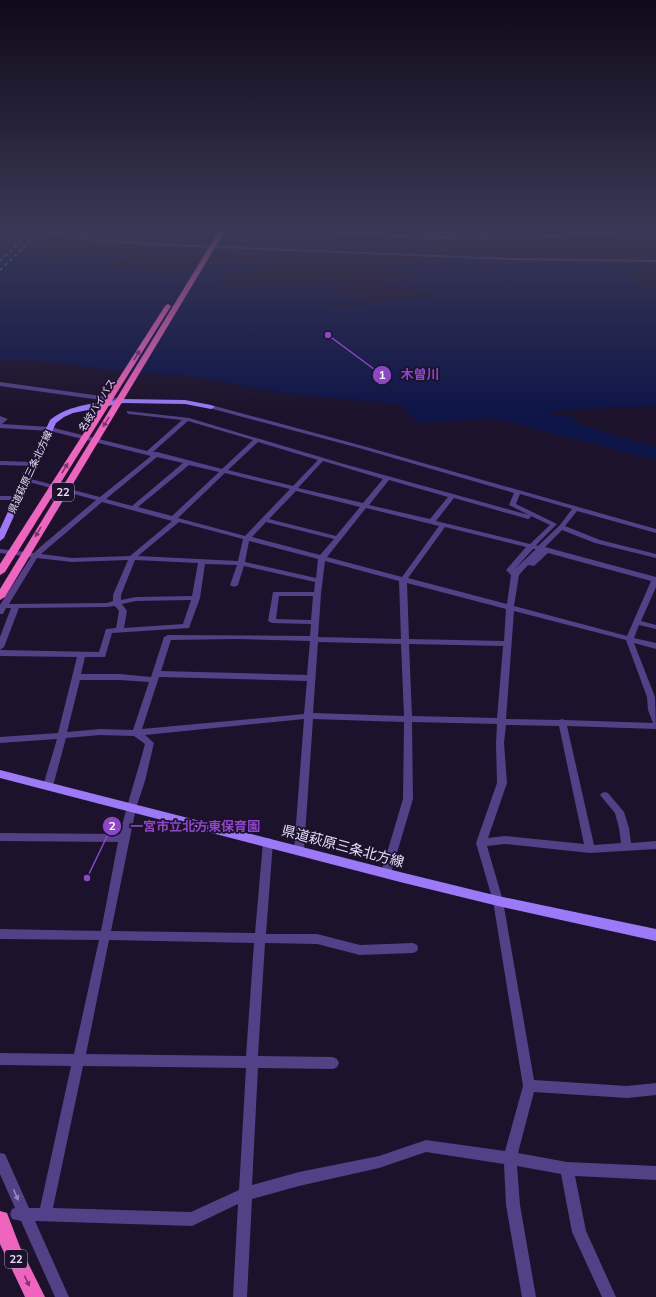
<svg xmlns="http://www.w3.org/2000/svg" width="656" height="1297" viewBox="0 0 656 1297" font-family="Mulish,'Noto Sans JP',sans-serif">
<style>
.water{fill:#0e1548}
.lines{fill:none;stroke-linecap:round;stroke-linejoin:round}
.minor{fill:#534087;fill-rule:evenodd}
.secondary{fill:#9b79f9;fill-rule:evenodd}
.trunk{fill:#ee64be;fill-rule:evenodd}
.rail{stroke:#13a9f4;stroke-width:1.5;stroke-dasharray:3.5 3;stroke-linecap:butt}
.oneway{fill:#7a376d}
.oneway2{fill:#9687bc}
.labels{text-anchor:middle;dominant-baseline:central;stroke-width:3.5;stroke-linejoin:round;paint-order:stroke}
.far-street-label{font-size:10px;fill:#e9defd;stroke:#1c122b}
.shield{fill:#1c122b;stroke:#aca1be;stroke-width:1}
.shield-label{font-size:11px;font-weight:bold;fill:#e9defd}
.near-street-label{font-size:14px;fill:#e9defd;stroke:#1c122b}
.leader{fill:none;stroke:#8c47c8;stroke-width:1.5}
.callout-dot{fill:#8c47c8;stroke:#1c122b;stroke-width:1.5}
.mark-label{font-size:12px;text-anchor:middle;font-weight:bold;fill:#fff}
.callout-label{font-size:13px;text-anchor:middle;font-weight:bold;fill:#8c47c8;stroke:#1c122b;stroke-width:3.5;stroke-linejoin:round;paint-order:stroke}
</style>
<rect width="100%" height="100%" fill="#1c122b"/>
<!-- water -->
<polygon class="water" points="0,253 45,254 45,258 61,259 94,256 128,256 129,260 102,267 144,267 172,274 222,260 261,262 257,265 275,269 219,274 226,287 337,284 351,286 328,294 376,296 311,311 438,295 382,283 403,280 420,274 377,269 381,261 470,260 656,264 656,268 625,273 649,287 656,289 656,406 577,409 545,413 573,417 580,425 656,447 656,460 494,418 417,423 400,404 286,394 194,377 111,370 26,359 0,359"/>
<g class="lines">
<!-- minor -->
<g class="minor">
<polygon points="37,231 45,231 91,239 167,244 511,258 656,260 656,262 511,260 167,246 91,241"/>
<polygon points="321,231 339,231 427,237 539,236 614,231 632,231 630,232 539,238 427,239 323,232"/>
<polygon points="419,231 453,231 455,232 453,233 421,232"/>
<polygon points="0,382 123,399 126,401 123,403 0,386"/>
<path d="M211 405 363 446 656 529V533L577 511 565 526 600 540 656 554V558L595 543 562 530 545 547 656 577V587L641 621 656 625V629L639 625 634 638 656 643V649L634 643 655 697 656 729 567 726 594 845 621 843 619 828 615 813 600 795 602 793 605 792 608 793 624 812 629 828 631 843 656 841V849L590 853 505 844 487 846 503 901 534 1080 627 1086 656 1083V1095L627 1098 534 1092 518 1153 567 1162 656 1166V1180L575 1176 586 1231 616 1297H602L572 1232 561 1174 517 1166 520 1205 536 1297H522L506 1205 504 1164 426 1152 379 1168 299 1186 252 1199 247 1297H233L238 1204 192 1226 35 1221 69 1297H55L21 1221 12 1219 10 1214 12 1209 15 1208 0 1174V1153L5 1154 29 1208H40L71 1066 0 1065V1053L74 1054 99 940 0 939V929L101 931 118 842 0 841V833L120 834C127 804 137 774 145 744L134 736 100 735 66 738 53 786 51 788 48 789 45 788 43 786 57 739 0 743V737L58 733 77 657 0 656V650L99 652 106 629 116 628 119 611 115 606 107 607 19 608 4 647 0 650V637L11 608H6L3 614H0V605L31 557 0 553V549L34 553 39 548 96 500 25 481V479L27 478 100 497 151 456 50 431 0 428V416L8 419 2 424 50 427 147 451 182 420 129 414 127 413V411L189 418 344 464 529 515 509 505 514 493 359 448 209 408V406ZM188 421 253 440 222 469 157 452H153ZM258 442 318 460 293 486 228 470ZM157 457 183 463 132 506 106 499ZM323 461 383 479 363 503 298 488ZM189 465 219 472 172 516 138 507ZM225 473 290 489 245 536 178 518ZM389 480 448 497 430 519 369 505ZM296 491 360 507 336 536 269 519ZM520 494 572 509 560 525 538 546 536 545 557 524 516 504ZM454 498 528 519 530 518 531 516 550 525 530 544 436 521ZM102 502 172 521 130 556 72 558 41 554ZM366 508 439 526 402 577 327 557ZM179 522 243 539 238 561 138 556ZM266 522 334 539 320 555 252 537ZM445 527 526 547 506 570 511 575 507 604 408 578ZM249 541 318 559 316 578 245 562ZM533 549H536L514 570ZM548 553 651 581 627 636 514 606 519 575 528 565 534 566ZM37 558 72 562 128 560 113 595V601L107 603 9 604ZM135 560 198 563 192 596 136 597 121 600V595ZM325 561 399 581 401 639 318 637 321 594ZM205 564 237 565 230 585 234 587 238 585 244 566 315 582 314 592H273L268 621 272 623 311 624 310 636 168 635 164 637 151 677 120 674H81L85 657H105L112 633 189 628 200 598ZM407 583 506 609 504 641 409 639ZM279 596H313L311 620 276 619ZM191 600 183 624 124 628 127 611 122 604 136 601ZM514 611 626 640 647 697 648 710 653 723 565 720 562 719 559 720 506 719ZM237 639 310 641 307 675 161 671 171 640ZM318 642 401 644 404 716 313 713ZM409 644 503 646 497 718 412 716ZM159 677 307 681 304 714 142 729ZM80 680H120L149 682 133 730 100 729 67 732ZM304 719 294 850 295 853 299 854 303 853 304 850 313 719 404 722 403 799 381 873 382 876 386 877 390 876 391 873 413 799 412 722 497 724 496 743 497 783 476 843 493 901 523 1086 505 1151 426 1140 379 1156 299 1172 252 1185 258 1068 333 1069 337 1067 339 1063 337 1059 333 1057 258 1056 265 943 317 944 360 955 413 953 417 951 418 948 417 945 413 943 360 945 317 934H266L273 842 271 839 268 838 265 839 263 842 255 933 111 931 136 808 145 781 154 743 145 735ZM506 725 559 726 584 844 505 836 488 838 507 783 504 743ZM109 940 254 943 246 1056 86 1054ZM83 1066 246 1068 239 1190 191 1212 53 1208Z"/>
<polygon points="0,461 34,462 37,464 34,466 0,465"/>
<polygon points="0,496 18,496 21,498 18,500 0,500"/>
</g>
<!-- secondary -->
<g class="secondary">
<path d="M123 399 185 400 211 405 215 407 211 409 185 404 123 403 73 413 64 417 56 423 4 538 0 541V529L50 420C69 404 99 403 123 399Z"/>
<polygon points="0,770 400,872 498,896 656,929 656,941 498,906 400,882 0,778"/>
</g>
<!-- trunk -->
<g class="trunk">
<polygon points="219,231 225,231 5,597 0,600 0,589"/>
<polygon points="168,304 171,306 5,572 0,575 0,564 165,306"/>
<polygon points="0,1211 7,1213 20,1247 45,1297 25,1297 0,1244"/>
</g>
<!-- rail -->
<g class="rail">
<polyline points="0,261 21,242"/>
<polyline points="0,270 41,231"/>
</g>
</g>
<!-- one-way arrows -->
<defs><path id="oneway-solid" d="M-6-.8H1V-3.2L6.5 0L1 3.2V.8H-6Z"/></defs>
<g class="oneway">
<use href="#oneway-solid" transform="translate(137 355) rotate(-58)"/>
<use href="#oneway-solid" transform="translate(106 422) rotate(122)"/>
<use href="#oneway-solid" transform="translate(65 468) rotate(-58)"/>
<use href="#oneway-solid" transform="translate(38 532) rotate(121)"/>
<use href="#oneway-solid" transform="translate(27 1281) rotate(64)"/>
</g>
<use class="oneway2" href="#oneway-solid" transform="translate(16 1195) rotate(66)"/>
<!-- sky -->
<linearGradient id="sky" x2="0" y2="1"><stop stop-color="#0f0a18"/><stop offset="0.56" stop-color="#3a3955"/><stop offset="1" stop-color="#3a3955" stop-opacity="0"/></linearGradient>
<rect width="656" height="412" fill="url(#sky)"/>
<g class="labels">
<!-- far-street labels -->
<g class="far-street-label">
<text transform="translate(97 405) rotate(-58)">名岐バイパス</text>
<text transform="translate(30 472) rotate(-65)">県道萩原三条北方線</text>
</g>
<!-- shield labels -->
<g class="shield">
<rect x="52" y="483" width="22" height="18" rx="3"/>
<rect x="5" y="1250" width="22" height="18" rx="3"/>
</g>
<g class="shield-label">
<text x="63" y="492">22</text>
<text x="16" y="1259">22</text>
</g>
<!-- near-street labels -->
<g class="near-street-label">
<text transform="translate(343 846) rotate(15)">県道萩原三条北方線</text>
</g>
</g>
<!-- callouts -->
<path class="leader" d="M328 335L382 375M87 878L112 826"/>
<g class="callout-dot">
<circle cx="328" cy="335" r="4"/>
<circle cx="87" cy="878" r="4"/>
<circle cx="382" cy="375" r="10"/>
<circle cx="112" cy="826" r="10"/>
</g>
<g class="mark-label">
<text x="382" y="379">1</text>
<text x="112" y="830">2</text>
</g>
<g class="callout-label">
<text x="420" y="379">木曽川</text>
<text x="195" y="831">一宮市立北方東保育園</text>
</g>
</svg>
